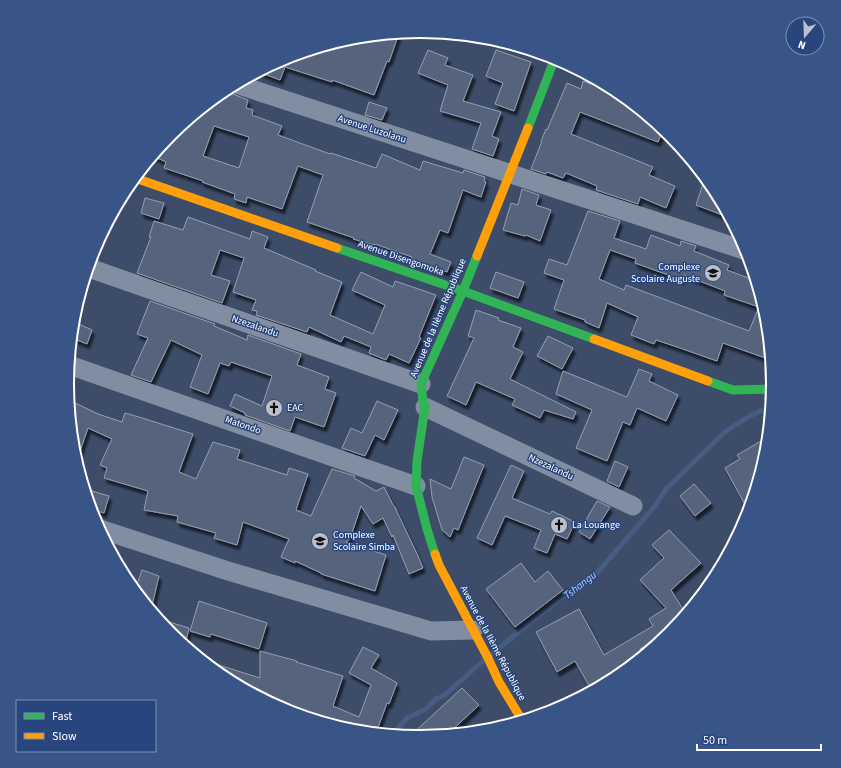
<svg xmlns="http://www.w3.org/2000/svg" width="841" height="768" viewBox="0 0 841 768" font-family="'Source Sans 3',sans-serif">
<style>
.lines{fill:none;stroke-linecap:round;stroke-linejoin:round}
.stream{stroke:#475c83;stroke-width:5}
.building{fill:#57647b;stroke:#949eaf;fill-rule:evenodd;filter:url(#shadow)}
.street{stroke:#818da0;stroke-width:19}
.fast{stroke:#30b455;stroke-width:9}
.slow{stroke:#ff9f0a;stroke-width:9}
.labels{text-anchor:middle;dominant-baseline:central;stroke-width:3;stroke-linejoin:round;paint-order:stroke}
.street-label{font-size:10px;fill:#fff;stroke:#28467d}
.poi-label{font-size:10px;fill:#fff;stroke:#28467d;text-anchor:start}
.water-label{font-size:11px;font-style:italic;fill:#b9ccec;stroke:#28467d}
.rim{fill:none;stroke:#fff;stroke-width:2}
</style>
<defs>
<filter id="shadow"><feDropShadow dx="2.5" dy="4.5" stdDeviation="1" flood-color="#0009"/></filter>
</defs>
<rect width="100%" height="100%" fill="#3c4c69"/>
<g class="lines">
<!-- stream -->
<g class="stream">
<polyline points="492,654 522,629 566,594 580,584 596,574 655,506 667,488 726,431 748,417 771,406"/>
<polyline points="393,734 407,718 426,709 436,699 445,695 484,660"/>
</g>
</g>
<!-- building -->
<g class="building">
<polygon points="399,33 389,62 387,61 374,95 332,80 332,82 285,67 280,80 259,72 286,58 352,38"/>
<polygon points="428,50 448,58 445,65 473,75 463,101 501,112 492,136 499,139 493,156 472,149 481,123 440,111 448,85 418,73"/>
<polygon points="496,50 531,62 514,111 495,104 503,83 486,76"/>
<polygon points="583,81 606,89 606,88 622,95 662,128 662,132 658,142 580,112 571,134 653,167 649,175 675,186 666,208 640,197 638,204 596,190 597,186 566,173 563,178 547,172 546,174 531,169 542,141 541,141 546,129 547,130 567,83 581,89"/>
<path d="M227 89 228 92 248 100 246 108 253 110 252 115 282 126 278 135 330 154 331 153 376 168 382 154 420 170 423 161 463 173 464 170 485 177 484 181 486 182 481 197 463 190 448 233 440 230 430 254 451 262 447 272 411 260 412 257 375 244 374 245 353 239 354 238 307 222 323 175 298 166 282 209 247 197 246 203 234 199 235 194 202 182 203 181 164 168 166 162 153 156 171 134ZM214 126 249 137 239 168 203 156Z"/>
<polygon points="369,102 387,108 382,120 365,115"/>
<polygon points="705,177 714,188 730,218 696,205"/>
<polygon points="522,189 539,195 536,205 551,210 540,241 526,235 525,236 503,230 511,203 518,205"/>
<polygon points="145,198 164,203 159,219 141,213"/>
<path d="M588 211 620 221 614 238 646 249 651 235 680 246 681 241 696 246 694 251 729 265 727 270 756 281 767 315 771 360 723 343 717 361 680 348 656 340 654 344 631 335 638 317 607 303 599 328 585 322V320L554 309 564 280 544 273 549 259 567 265ZM610 250 636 259 635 263 682 280 684 275 725 291 724 295 759 307 749 331 626 285 624 290 599 279Z"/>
<polygon points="188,217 250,239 252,231 268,237 264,248 316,270 315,271 342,282 330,315 373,334 385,305 352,290 361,272 393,287 395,281 436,295 419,337 421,338 409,363 389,354 386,360 369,353 371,347 344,336 341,342 309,327 307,332 256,315 257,311 252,310 256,300 233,292 244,258 220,250 211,275 230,281 222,303 137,273 151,237 149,237 154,221 183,230"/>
<polygon points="496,272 524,282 518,298 490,288"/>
<polygon points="150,301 215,324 214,326 247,340 248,335 301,354 297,365 329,377 325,389 336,393 324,427 295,417 290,431 245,415 245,413 230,406 235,394 262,406 272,376 231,362 229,366 220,363 208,394 190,387 202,355 171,340 151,382 131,375 148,338 137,334"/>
<polygon points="476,310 499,318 498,320 521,328 513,347 523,352 510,379 576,412 573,419 544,410 540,418 512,405 515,399 476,382 466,405 447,396 474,338 468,336"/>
<polygon points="74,322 92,330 87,344 72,338"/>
<polygon points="548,336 573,348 562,369 537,356"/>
<polygon points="639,369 652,374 649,381 678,395 666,421 637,408 630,425 623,422 607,461 576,448 592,410 556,394 563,371 627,397"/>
<polygon points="69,400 98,414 122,422 125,413 139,417 193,434 179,472 196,479 213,442 240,450 237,459 287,475 289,468 308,474 296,510 311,516 332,469 355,476 354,478 376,491 384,487 393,505 395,507 398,514 418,556 423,568 409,574 393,535 392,537 383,518 373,524 361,506 350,539 346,542 386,555 375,591 321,574 321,573 295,561 295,563 281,557 289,539 243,522 237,545 214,538 216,533 177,522 178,516 144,510 148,491 104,478 107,468 100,465 112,439 88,428 77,460 74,453"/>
<polygon points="377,401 398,410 384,440 375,435 365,456 342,448 351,428 362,433"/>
<polygon points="768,437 767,453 749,512 725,468 740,459 737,455"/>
<polygon points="464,457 484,465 458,530 454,528 450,537 442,530 432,497 430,479 451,489"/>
<polygon points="615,461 628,467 619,487 607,481"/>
<polygon points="511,465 524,471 512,498 550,514 552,511 575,522 567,539 555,534 547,553 534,548 541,530 505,516 492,545 477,538"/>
<polygon points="694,484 711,503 695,516 680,496"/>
<polygon points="85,489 109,496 104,513 91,509"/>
<polygon points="597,501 610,507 590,539 579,532"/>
<polygon points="669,530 701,563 671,590 686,614 673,630 640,649 644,655 616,678 592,691 575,661 557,672 536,632 579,609 604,655 653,626 649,619 666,608 640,580 664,558 652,545"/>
<polygon points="521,563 535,582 548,571 563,590 515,627 486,589"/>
<polygon points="142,570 159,576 151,610 135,590"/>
<polygon points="199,601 267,623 259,649 211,634 210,637 190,631"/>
<polygon points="159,619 189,628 185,645 171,633"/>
<polygon points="363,647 379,655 371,668 397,683 389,704 387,703 376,733 351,730 285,710 224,677 208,664 209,662 260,678 260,651 297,661 296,662 343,676 333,706 359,717 371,685 349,673"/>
<polygon points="462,688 479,705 448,734 420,737 410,736"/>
</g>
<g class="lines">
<!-- street -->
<g class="street">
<polyline points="236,84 747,251"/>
<polyline points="89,268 421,384"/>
<polyline points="69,365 416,486"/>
<polyline points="425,407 633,506"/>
<polyline points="100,529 228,571 431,631 473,630"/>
</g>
<!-- fast -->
<g class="fast">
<polyline points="528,128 555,58"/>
<polyline points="337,248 463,291 594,339"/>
<polyline points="708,381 733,390 773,389"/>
<polyline points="435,554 427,529 416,486 417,461 425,407 423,401 421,384 463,291 477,256"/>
</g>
<!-- slow -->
<g class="slow">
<polyline points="135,178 337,248"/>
<polyline points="477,256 528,128"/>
<polyline points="594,339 708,381"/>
<polyline points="435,554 439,565 488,658 499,682 522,720"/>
</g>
</g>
<!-- icons -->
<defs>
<g id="school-disc" transform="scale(0.9)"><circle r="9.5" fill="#bbc0ca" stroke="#28467d"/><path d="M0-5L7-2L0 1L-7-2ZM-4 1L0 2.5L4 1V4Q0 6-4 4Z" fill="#111"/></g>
<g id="church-disc" transform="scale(0.9)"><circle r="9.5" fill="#bbc0ca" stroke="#28467d"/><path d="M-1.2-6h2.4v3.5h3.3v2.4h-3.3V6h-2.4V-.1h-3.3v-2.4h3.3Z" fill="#111"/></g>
</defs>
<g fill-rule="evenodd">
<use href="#school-disc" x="713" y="273"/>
<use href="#church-disc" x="274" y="408"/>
<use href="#church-disc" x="559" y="525"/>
<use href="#school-disc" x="320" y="541"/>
</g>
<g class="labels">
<!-- street labels -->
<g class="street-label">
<text transform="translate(372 129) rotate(18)">Avenue Luzolanu</text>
<text transform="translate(401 258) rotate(19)">Avenue Disengomoka</text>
<text transform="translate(438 318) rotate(-67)">Avenue de la IIème République</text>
<text transform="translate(255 326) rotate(19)">Nzezalandu</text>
<text transform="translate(243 425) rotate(19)">Matondo</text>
<text transform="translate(551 467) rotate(25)">Nzezalandu</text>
<text transform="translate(493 643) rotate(62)">Avenue de la IIème République</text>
</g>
<!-- poi labels -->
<g class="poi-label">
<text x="700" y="267" text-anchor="end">Complexe<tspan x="700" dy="12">Scolaire Auguste</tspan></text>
<text x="287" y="408">EAC</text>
<text x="572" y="525">La Louange</text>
<text x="333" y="535">Complexe<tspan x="333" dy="12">Scolaire Simba</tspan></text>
</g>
<!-- water labels -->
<g class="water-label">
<text transform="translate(580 585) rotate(-38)">Tshangu</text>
</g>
</g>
<!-- crop -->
<path d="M0 0H841V768H0ZM74 384a346 346 0 1 1 692 0a346 346 0 1 1-692 0Z" fill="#395587" fill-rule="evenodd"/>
<path class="rim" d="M74 384a346 346 0 1 1 692 0a346 346 0 1 1-692 0Z"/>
<!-- legend -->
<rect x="16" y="700" width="140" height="52" fill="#28467d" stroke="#7e90b1"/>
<rect x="24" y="713" width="20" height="6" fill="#30b455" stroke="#7e90b1"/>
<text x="52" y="720" font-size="12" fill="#ffffff">Fast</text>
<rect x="24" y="733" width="20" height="6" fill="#ff9f0a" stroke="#7e90b1"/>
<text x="52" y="740" font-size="12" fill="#ffffff">Slow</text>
<!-- north arrow -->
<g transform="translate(805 36) rotate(199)"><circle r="19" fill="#28467d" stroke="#7e90b1"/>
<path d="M0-3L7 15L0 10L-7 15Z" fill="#bbc0ca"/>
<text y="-6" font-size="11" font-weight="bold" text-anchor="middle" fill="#ffffff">N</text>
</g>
<!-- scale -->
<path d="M697 744v6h124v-6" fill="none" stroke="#ffffff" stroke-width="2"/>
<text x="703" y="744" font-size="12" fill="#ffffff" stroke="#28467d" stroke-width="3" paint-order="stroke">50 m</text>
</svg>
